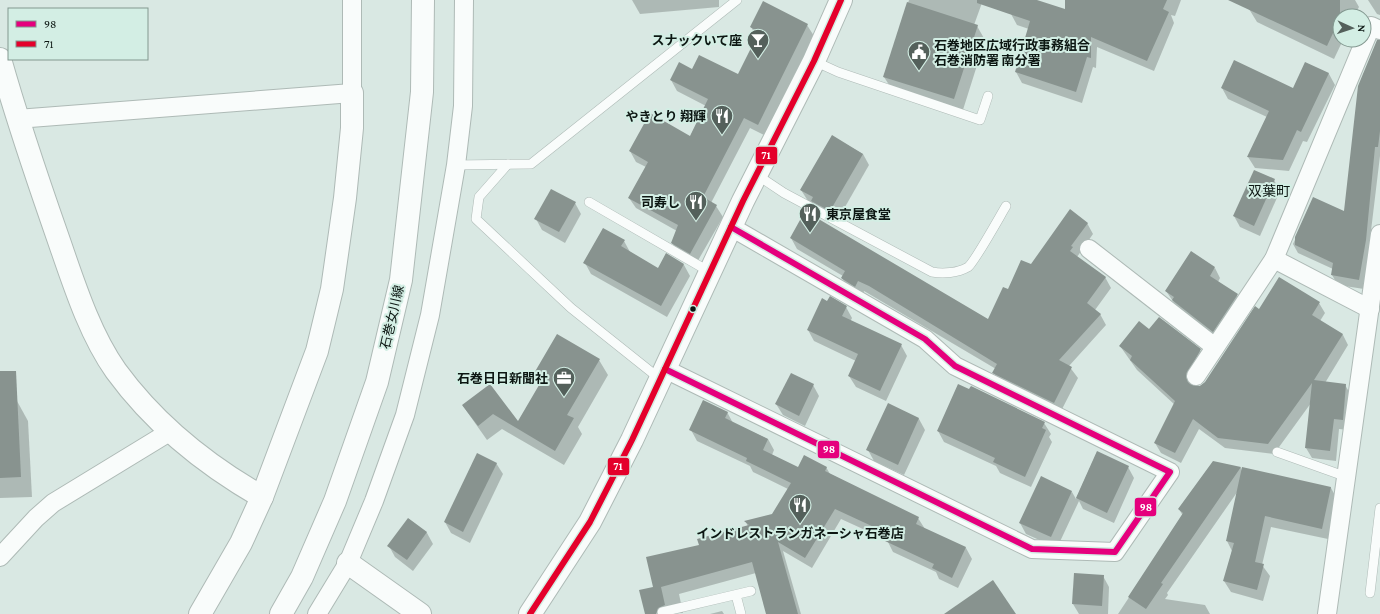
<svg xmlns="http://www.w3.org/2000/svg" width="1380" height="614" viewBox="0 0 1380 614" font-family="'Crimson Pro','Noto Sans JP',serif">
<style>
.shadow{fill:#0003}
.building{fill:#88938f}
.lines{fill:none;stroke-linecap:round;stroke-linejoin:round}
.service-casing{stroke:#aebab6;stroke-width:10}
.minor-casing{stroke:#aebab6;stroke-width:20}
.tertiary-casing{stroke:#aebab6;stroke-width:24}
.secondary-casing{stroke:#aebab6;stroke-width:24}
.service{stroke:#f9fcfb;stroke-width:9}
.minor{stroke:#f9fcfb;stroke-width:18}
.tertiary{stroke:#f9fcfb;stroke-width:22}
.secondary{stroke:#f9fcfb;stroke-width:22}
.bus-1-casing{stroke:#d3eee4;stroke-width:9}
.bus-2-casing{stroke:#d3eee4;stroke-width:9}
.bus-1{stroke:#e5007d;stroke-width:6}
.bus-2{stroke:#e4002b;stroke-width:6}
.bus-dot{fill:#0c1612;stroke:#d3eee4;stroke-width:1.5}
.labels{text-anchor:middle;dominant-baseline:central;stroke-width:4;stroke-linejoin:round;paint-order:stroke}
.poi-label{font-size:13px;font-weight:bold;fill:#0c1612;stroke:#d3eee4;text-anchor:end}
.street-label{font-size:13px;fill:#0c1612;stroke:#d3eee4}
.neighbourhood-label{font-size:14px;fill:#0c1612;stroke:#d3eee4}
.line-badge{stroke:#d3eee4;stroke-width:1.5}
.badge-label{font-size:11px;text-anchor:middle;font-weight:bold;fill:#fff}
</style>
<rect width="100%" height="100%" fill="#d9e8e3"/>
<!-- shadow -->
<g class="shadow">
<polygon points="632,0 719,0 719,7 640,14"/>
<polygon points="909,0 983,0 974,25 977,26 985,40 962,113 893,91 884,77"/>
<polygon points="1015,0 1034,0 1066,11 1066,0 1181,0 1175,16 1171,15 1174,23 1154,71 1097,47 1096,68 1093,67 1082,103 1022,83 1016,72 1029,29 1017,25 1011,14"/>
<polygon points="1253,0 1355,0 1359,7 1354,16 1340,16 1340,40 1343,40 1334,59 1257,22 1249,9"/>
<polygon points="1368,0 1380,0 1380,15 1377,14"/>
<polygon points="807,25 814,36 764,135 750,128 711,203 716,206 723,217 696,264 679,253 672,243 677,231 636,208 629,198 646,167 636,162 630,151 690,137 706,106 677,91 671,80 693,70 738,76 757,37 751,27"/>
<polygon points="1380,50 1380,156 1364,289 1338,285 1332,275 1333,269 1298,253 1293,244 1314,198 1344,213"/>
<polygon points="1306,63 1329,74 1335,85 1307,142 1303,141 1289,171 1255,168 1248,157 1267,117 1228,99 1222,88 1294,89"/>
<polygon points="833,137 863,154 869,165 837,221 808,201 801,190"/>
<polygon points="1274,180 1280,191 1260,236 1240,227 1234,216"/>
<polygon points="575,203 581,214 565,243 542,230 536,219"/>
<polygon points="1087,223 1093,234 1077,257 1105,277 1111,288 1095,310 1100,314 1106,325 1069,366 1078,378 1060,413 1000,383 994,373 996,369 864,291 862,297 848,289 842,278 843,276 797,249 791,238 989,321 1008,290 1031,265"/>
<polygon points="624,241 630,252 658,269 666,255 684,265 690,276 667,317 591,274 585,263"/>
<polygon points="1215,268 1220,278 1218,282 1237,295 1243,306 1219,342 1179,310 1166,291"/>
<polygon points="828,302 846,307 852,318 850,322 901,345 907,356 886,401 856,387 849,376 856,361 814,341 808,330"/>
<polygon points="1319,303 1325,313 1320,321 1343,335 1348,345 1325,383 1345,385 1351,395 1348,430 1339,429 1336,461 1312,458 1306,448 1311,403 1274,454 1225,448 1199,429 1181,463 1161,453 1155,443 1175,405 1137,370 1120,346 1150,331 1200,350 1206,360 1191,386 1196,388 1205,383 1259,310"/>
<polygon points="599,360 608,375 578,427 582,434 564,465 502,429 487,440 463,406 490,385 518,423 540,385 534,375"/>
<polygon points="813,385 819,396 805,426 783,415 776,404"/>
<polygon points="0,401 17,401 28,421 32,497 0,498"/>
<polygon points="889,405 919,419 925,430 904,475 874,461 868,450"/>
<polygon points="727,412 733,423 768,439 774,450 772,455 798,468 826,467 830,474 918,518 925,529 966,548 972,559 958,588 939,579 936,572 893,552 887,540 841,519 812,568 783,551 801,614 767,614 756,573 679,594 683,613 646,614 654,588 700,546 748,527 746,522 773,515 788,489 753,472 750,466 697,441 691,430"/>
<polygon points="1044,423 1051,434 1049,437 1052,442 1031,487 1000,473 996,466 944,442 938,431"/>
<polygon points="1097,452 1128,467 1134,478 1114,523 1083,509 1079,501 1057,548 1026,534 1020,523 1072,492 1076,499"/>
<polygon points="1213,462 1241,468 1242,471 1331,488 1337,499 1328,539 1271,527 1262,565 1270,576 1263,601 1231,592 1224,581 1232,551 1227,541 1238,491 1167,593 1168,595 1165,599 1205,605 1210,614 1118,614 1183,516 1179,509"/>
<polygon points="496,463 503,474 470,543 451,533 445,522"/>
<polygon points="409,519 427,533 433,544 413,571 395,557 389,546"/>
<polygon points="1103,576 1109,587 1108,614 1079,614 1073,604"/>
<polygon points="722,611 724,614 710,614"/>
</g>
<!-- building -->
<g class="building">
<polygon points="977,0 1037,0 1065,9 1065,0 1167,0 1163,9 1169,12 1147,61 1091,37 1091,58 1087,57 1076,92 1015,72 1030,21 977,3"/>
<polygon points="1228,0 1340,0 1340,18 1327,46"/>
<polygon points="763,1 808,24 758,125 744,118 703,197 717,205 690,254 671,243 678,225 628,198 648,162 629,151 650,113 690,136 708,99 670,80 679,62 692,69 699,55 738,74 759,32 750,27"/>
<polygon points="907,2 978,25 954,99 883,77"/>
<polygon points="1377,40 1380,40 1380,131 1378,147 1375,147 1366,240 1359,280 1331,275 1333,263 1295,245 1295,237 1313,197 1344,211 1358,86"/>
<polygon points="1234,60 1293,88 1305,62 1329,73 1301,132 1297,130 1283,160 1247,157 1269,111 1221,88"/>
<polygon points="832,135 863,154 830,211 811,201 813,197 800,190"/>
<polygon points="1254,170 1275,179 1254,226 1233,216"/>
<polygon points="551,189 576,202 559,232 534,219"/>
<polygon points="1070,209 1088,223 1071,246 1073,247 1070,251 1106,277 1087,303 1101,314 1059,360 1072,367 1054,403 992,373 997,364 869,286 858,281 855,287 841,278 845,271 790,238 805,211 988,319 1003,287 1008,289 1021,260 1031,264"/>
<polygon points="603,228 625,240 621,246 658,268 666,253 684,264 661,306 583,263"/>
<polygon points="1191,251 1215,267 1210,276 1238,294 1213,332 1172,300 1174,297 1165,291"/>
<polygon points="1279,277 1320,302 1312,315 1343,334 1314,380 1346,384 1343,420 1334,419 1330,451 1305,448 1312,383 1268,444 1218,438 1193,419 1175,453 1154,443 1175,401 1130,360 1132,356 1119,346 1139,321 1149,329 1159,317 1201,349 1186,376 1190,384 1200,386 1205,382 1255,306 1259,309"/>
<polygon points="830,296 847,306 842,316 902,344 880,391 848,376 858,354 807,330 822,298 827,301"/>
<polygon points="557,334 600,359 567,415 574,418 555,451 493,414 478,426 462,405 490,384 518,421 542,380 533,375"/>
<polygon points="0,371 16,371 21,477 0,478"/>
<polygon points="791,373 814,384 799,416 775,404"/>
<polygon points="958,384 969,389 971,386 1045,422 1042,428 1046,430 1025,477 993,462 995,458 937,431"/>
<polygon points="703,400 728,412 725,418 768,439 763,450 798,467 804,455 827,467 825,471 919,517 916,524 966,547 952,578 932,568 934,564 885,541 889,534 835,509 805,558 778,542 798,614 766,614 752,562 661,587 665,605 658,608 656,614 645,614 639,590 653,587 646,557 699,545 697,539 749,525 744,521 772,514 791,483 746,461 747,458 689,430"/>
<polygon points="888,403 919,418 898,465 866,450"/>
<polygon points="1097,451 1129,466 1107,513 1076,498"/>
<polygon points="477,453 497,463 463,532 444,522"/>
<polygon points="1213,461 1241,467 1161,583 1163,584 1146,609 1128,597 1183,513 1178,509"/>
<polygon points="1242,467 1331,487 1322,529 1265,516 1255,562 1264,564 1257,590 1223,581 1234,543 1226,541"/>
<polygon points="1041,476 1072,491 1051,537 1019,523"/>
<polygon points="408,518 427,532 407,560 387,546"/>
<polygon points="1074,573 1104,575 1102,606 1072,604"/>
<polygon points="993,580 1016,614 944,614"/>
</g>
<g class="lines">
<!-- service casing -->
<g class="service-casing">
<g id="service">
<polyline points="814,61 838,72 980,120 988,96"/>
<polyline points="508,164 479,197 476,219 571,308 660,379"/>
<polyline points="456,165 531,164 737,0"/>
<path d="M757 175 784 193 932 272C943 274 958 273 968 267 974 263 1000 216 1006 206"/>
<polyline points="589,202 710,272"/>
<polyline points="1277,452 1347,477"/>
<polyline points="1370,593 1380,508"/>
<polyline points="736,595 741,614"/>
<polyline points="662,612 751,591"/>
</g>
</g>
<!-- minor casing -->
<g class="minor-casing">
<g id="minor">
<polyline points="17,119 352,93 352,0"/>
<polyline points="1089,249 1215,347"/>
<polyline points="1274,259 1370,309"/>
<polyline points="665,369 1032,549 1115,552 1170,472 955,366 925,339 731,227"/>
<polyline points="1196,376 1274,259 1371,26 1380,30"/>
<polyline points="0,557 36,518 53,503 171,431"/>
<polyline points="317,614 348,563 374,501 405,415 430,315 456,165 463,106 464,0"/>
<polyline points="1327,614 1380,234"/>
</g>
</g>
<!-- tertiary casing -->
<g class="tertiary-casing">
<g id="tertiary">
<path d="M0 59C17 119 37 178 58 238 73 281 89 333 116 371 154 423 206 465 262 497"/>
<polyline points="348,563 420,614"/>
<polyline points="200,614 241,543 262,497 317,351 332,289 345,198 352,128 352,93"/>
<polyline points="530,614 590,522 632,440 743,201 814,61 841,0"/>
</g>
</g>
<!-- secondary casing -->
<g class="secondary-casing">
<polyline id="secondary" points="281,614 302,577 335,501 377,382 401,280 422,92 423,0"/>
</g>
<!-- service -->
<use href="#service" class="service"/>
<!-- minor -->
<use href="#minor" class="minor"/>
<!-- tertiary -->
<use href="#tertiary" class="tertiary"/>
<!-- secondary -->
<use href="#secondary" class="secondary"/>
<!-- bus-1 casing -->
<g class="bus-1-casing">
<polyline id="bus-1" points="665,369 1032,549 1115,552 1170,472 955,366 925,339 731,227"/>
</g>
<!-- bus-2 casing -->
<g class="bus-2-casing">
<polyline id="bus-2" points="530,614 590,522 632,440 743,201 814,61 841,0"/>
</g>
<!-- bus-1 -->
<use href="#bus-1" class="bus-1"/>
<!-- bus-2 -->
<use href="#bus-2" class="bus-2"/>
</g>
<!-- icons -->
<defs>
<g id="bar-pin" transform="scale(1.15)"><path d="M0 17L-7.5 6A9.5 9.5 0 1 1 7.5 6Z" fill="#54605b" stroke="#d3eee4"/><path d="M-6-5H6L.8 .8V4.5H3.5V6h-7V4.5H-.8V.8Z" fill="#fff"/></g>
<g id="civic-pin" transform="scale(1.15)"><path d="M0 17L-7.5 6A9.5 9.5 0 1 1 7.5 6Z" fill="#54605b" stroke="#d3eee4"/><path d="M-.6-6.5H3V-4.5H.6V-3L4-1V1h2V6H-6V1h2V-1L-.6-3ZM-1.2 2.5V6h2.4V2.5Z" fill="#fff"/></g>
<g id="restaurant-pin" transform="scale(1.15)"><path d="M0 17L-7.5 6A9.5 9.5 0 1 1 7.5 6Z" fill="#54605b" stroke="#d3eee4"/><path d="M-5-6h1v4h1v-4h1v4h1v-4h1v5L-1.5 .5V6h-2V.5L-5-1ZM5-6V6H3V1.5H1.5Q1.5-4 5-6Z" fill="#fff"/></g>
<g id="office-pin" transform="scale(1.15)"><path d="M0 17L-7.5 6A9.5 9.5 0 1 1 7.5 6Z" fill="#54605b" stroke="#d3eee4"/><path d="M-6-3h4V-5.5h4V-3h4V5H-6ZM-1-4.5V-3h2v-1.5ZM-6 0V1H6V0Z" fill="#fff"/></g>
</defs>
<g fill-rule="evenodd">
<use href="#bar-pin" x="758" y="40"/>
<use href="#civic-pin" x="919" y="52"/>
<use href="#restaurant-pin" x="722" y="116"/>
<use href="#restaurant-pin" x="696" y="202"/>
<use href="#restaurant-pin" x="810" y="214"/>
<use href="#office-pin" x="564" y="378"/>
<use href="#restaurant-pin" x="800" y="505"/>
</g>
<!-- markers -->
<circle class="bus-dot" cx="693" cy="309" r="3.5"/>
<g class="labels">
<!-- poi labels -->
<g class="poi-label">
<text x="742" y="40">スナックいて座</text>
<text x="934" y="45" text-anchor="start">石巻地区広域行政事務組合<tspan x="934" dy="15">石巻消防署 南分署</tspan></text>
<text x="706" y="116">やきとり 翔輝</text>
<text x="680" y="202">司寿し</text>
<text x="826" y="214" text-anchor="start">東京屋食堂</text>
<text x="548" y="378">石巻日日新聞社</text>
<text x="800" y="533" text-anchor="middle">インドレストランガネーシャ石巻店</text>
</g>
<!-- street labels -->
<g class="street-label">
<text transform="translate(392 317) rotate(-77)">石巻女川線</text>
</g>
<!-- neighbourhood labels -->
<g class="neighbourhood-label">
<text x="1269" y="191">双葉町</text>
</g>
</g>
<g class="line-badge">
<rect x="755" y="146" width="23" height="19" rx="4" fill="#e4002b"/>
<rect x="817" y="440" width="23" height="19" rx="4" fill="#e5007d"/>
<rect x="607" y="457" width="23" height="19" rx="4" fill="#e4002b"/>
<rect x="1134" y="497" width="23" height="20" rx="4" fill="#e5007d"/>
</g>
<g class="badge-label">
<text x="766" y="159">71</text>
<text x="829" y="453">98</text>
<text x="618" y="470">71</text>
<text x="1146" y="511">98</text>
</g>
<!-- legend -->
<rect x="8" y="8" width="140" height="52" fill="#d3eee4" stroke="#839890"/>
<rect x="16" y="21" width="20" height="6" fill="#e5007d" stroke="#839890"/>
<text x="44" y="28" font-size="12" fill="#0c1612">98</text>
<rect x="16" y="41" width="20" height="6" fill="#e4002b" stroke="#839890"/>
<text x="44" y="48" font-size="12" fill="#0c1612">71</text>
<!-- north arrow -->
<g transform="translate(1352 28) rotate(93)"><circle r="19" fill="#d3eee4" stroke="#839890"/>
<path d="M0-3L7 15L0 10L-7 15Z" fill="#54605b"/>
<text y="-6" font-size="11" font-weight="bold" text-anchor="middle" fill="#0c1612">N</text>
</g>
</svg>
